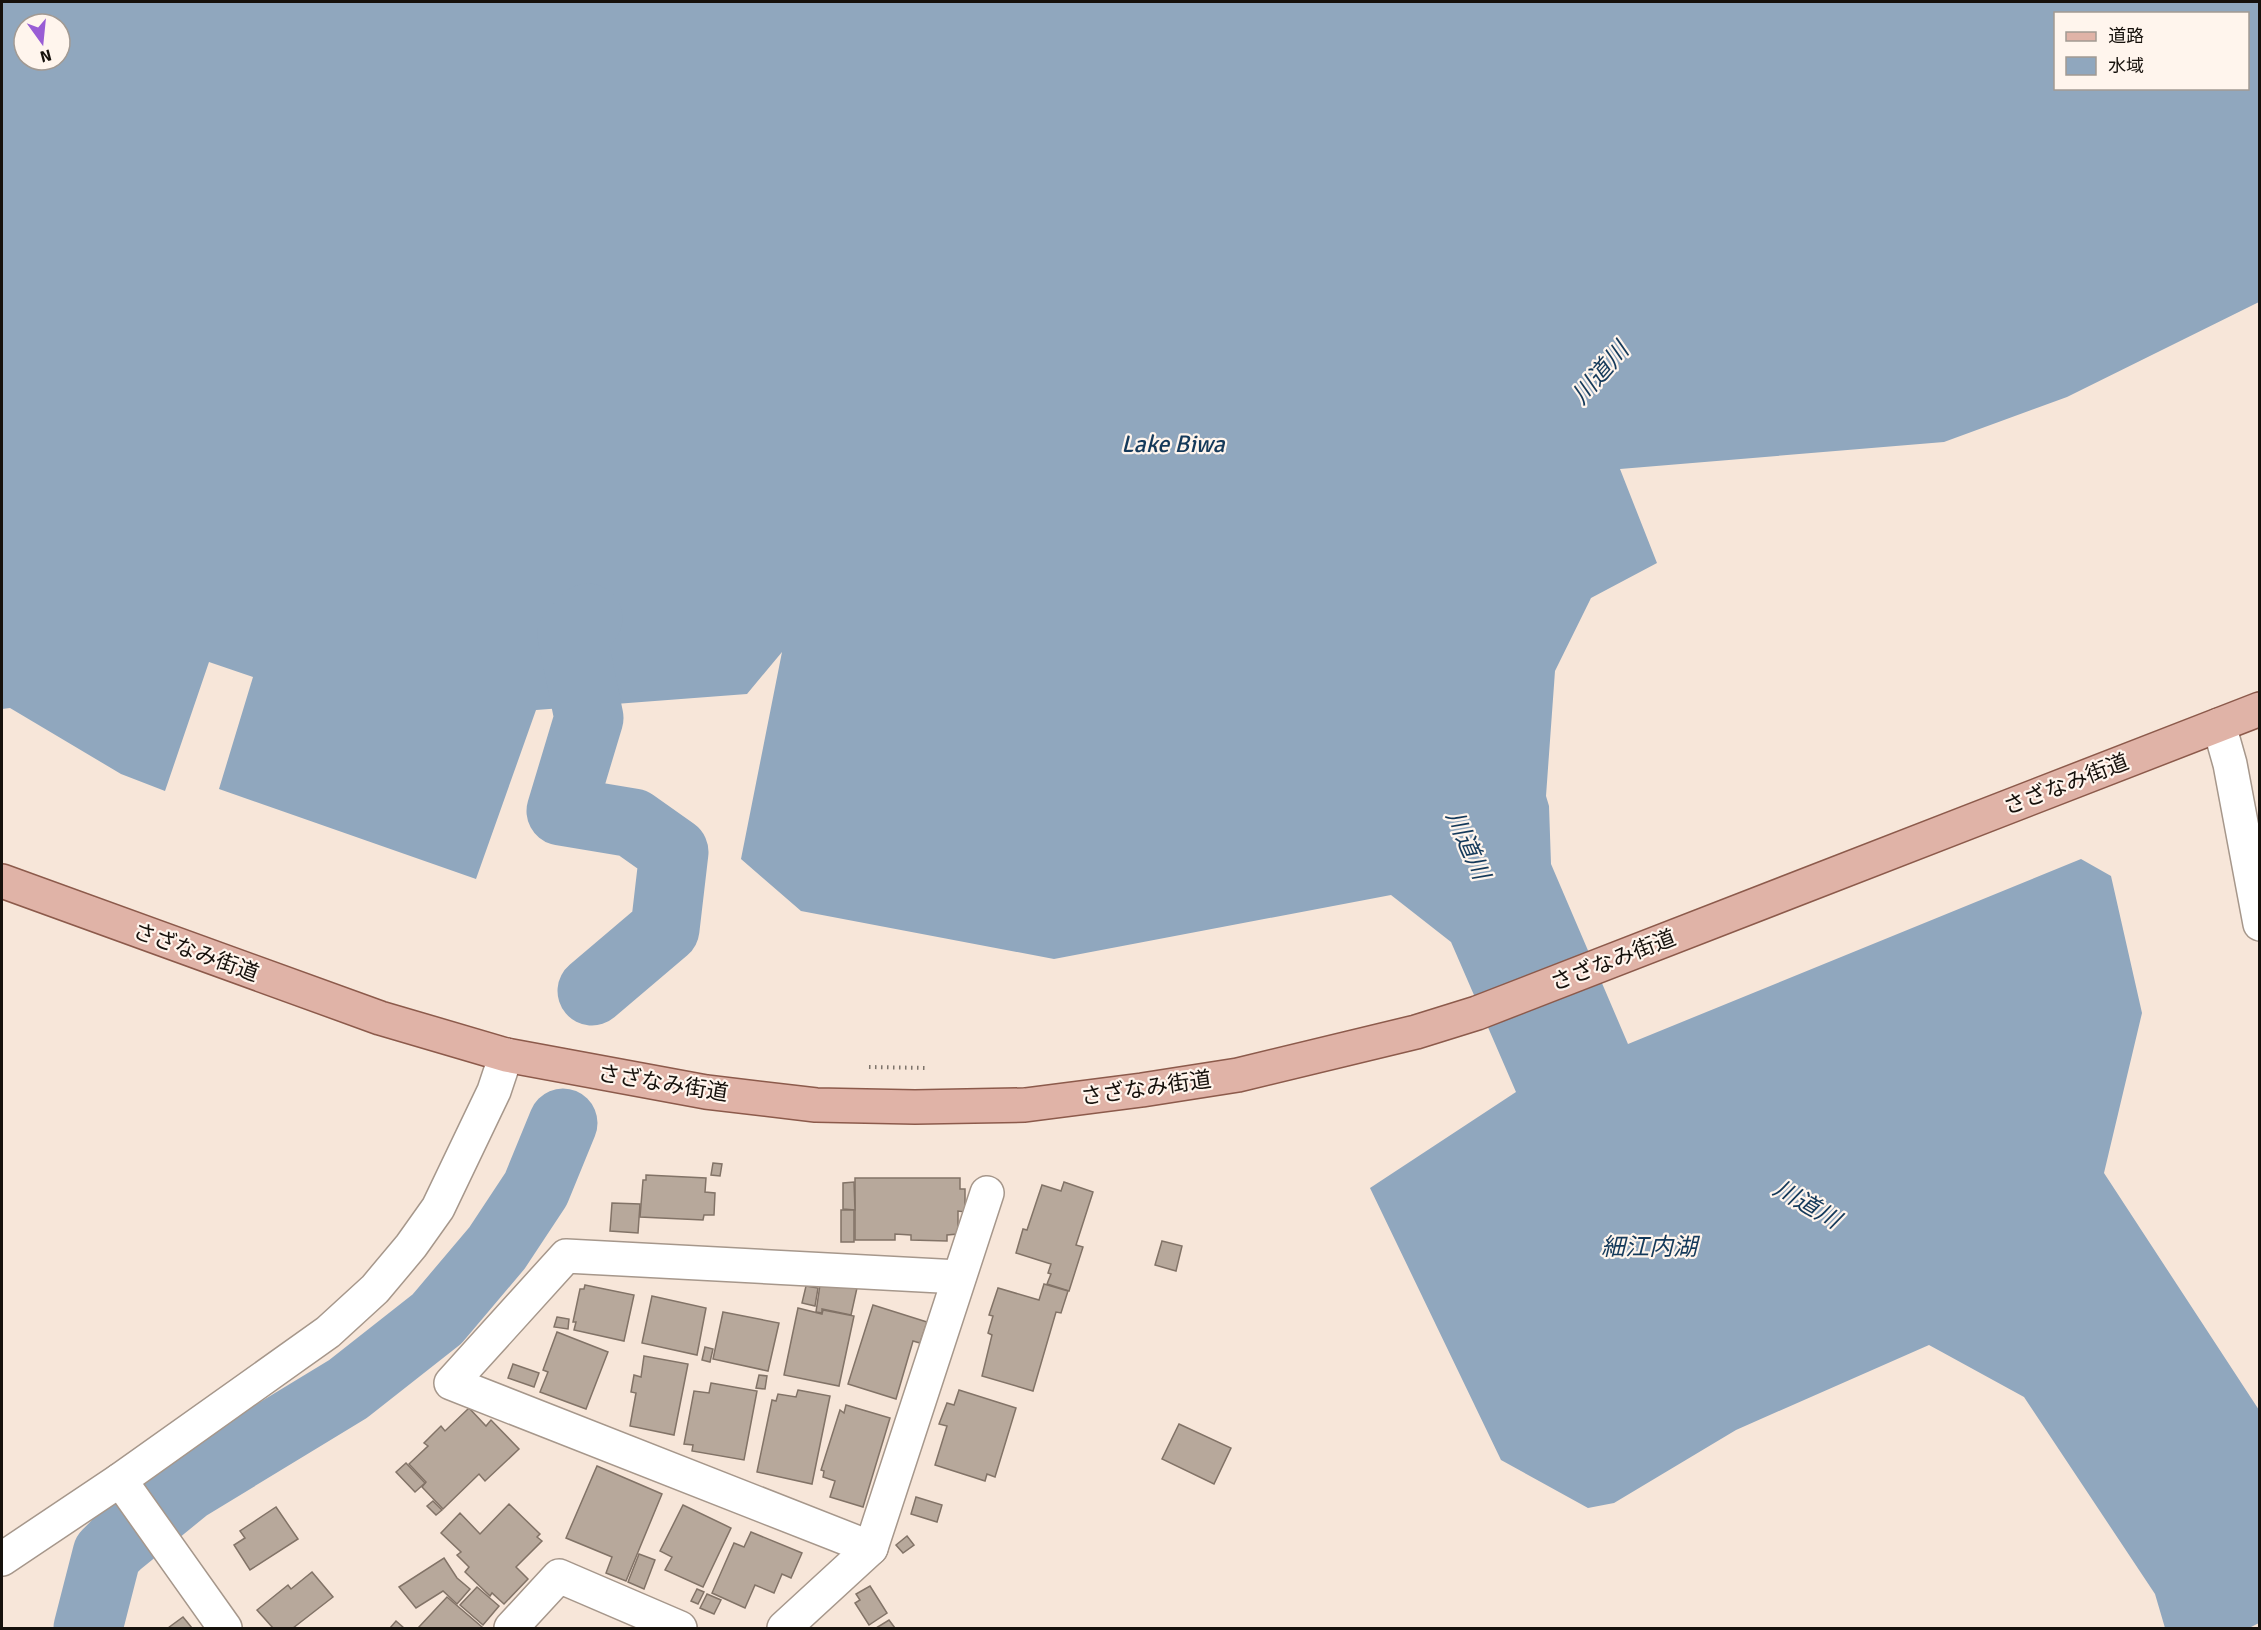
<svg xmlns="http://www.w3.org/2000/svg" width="2261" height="1630" viewBox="0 0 2261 1630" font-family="Signika,'Noto Sans JP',sans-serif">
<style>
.water{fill:#90a7be;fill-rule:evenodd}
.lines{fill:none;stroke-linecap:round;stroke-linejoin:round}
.river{stroke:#90a7be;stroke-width:69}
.building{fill:#b7a89b;stroke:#827367;stroke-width:1.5}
.minor-casing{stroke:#a6978b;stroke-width:36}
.major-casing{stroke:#8c5a4b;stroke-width:36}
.path{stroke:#7e746b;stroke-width:4;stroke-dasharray:1.5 4.5;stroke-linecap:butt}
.minor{stroke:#fff;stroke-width:33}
.major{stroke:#e0b3a7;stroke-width:33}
.labels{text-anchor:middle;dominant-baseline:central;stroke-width:4.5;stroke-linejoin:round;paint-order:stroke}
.street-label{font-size:22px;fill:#16110c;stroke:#fff5ed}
.water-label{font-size:24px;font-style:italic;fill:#14395a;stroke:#fff5ed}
</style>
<rect width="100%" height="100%" fill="#f7e6d9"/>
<!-- water -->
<path class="water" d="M2 2H2259V302L2067 397 1944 442 1620 469 1657 563 1591 598 1555 671 1546 796 1549 806 1551 864 1628 1044 2081 859 2111 876 2142 1013 2104 1173 2259 1410V1623L2249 1628H2165L2155 1594 2024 1397 1929 1345 1736 1430 1614 1503 1588 1508 1501 1460 1370 1188 1516 1092 1451 942 1391 895 1054 959 801 911 741 859 782 652 747 694 536 710 476 879 219 789 253 677 209 662 165 791 121 774 10 708 2 709ZM2056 14H2248V88H2056ZM24 24H60V60H24Z"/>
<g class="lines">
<!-- river -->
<g class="river">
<polyline points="588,618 572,635 589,718 561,811 633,823 674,852 665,929 592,991"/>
<polyline points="88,1628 107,1554 117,1544 187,1487 348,1389 437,1319 497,1248 536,1189 563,1123"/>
</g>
</g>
<!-- building -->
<g class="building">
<polygon points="713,1163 722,1164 720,1176 711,1175"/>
<polygon points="646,1175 706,1178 705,1192 715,1193 714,1215 704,1215 703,1220 640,1217 643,1180 646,1180"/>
<polygon points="855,1178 960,1178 960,1189 965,1189 965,1212 958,1211 958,1234 947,1235 947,1241 911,1240 911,1235 895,1234 895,1240 855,1240"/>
<polygon points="854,1182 855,1210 843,1209 843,1183"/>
<polygon points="1064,1182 1093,1192 1076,1245 1083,1247 1069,1291 1047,1284 1051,1274 1048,1273 1051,1264 1016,1253 1023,1229 1027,1230 1042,1185 1061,1191"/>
<polygon points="612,1203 640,1204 638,1233 610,1231"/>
<rect x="841" y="1210" width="13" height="32"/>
<polygon points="1162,1241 1182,1246 1176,1271 1155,1265"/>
<polygon points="1044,1284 1068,1291 1061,1313 1056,1312 1033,1391 982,1376 992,1335 988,1333 993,1316 989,1315 998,1288 1039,1300"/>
<polygon points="585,1285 634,1295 624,1341 574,1330 576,1322 573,1322 580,1289 584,1289"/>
<polygon points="820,1285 857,1288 851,1315 822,1309 822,1313 816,1312"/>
<polygon points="806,1286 818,1288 815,1306 802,1303"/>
<polygon points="652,1296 706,1308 697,1355 642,1343"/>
<polygon points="873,1305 927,1322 920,1343 913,1341 896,1399 848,1384"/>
<polygon points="798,1308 822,1314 823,1310 854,1316 839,1386 784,1375"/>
<polygon points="723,1312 779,1323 768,1371 713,1359"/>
<polygon points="557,1317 569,1319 568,1329 554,1327"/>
<polygon points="557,1332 608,1352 586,1409 540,1392 548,1372 543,1370"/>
<polygon points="705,1347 713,1349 710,1362 702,1360"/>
<polygon points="644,1356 688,1364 674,1435 630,1426 636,1393 631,1392 634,1375 641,1377"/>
<polygon points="513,1364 539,1373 534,1387 508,1378"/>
<polygon points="759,1375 767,1376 765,1389 756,1388"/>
<polygon points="711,1383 757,1391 744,1460 692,1451 693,1445 684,1444 694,1391 709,1393"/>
<polygon points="798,1390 830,1396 812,1484 757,1472 772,1400 776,1401 778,1394 796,1397"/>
<polygon points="959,1390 1016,1408 995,1477 987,1474 985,1481 935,1465 947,1426 939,1424 947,1403 954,1405"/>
<polygon points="846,1405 890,1418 863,1507 830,1497 835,1481 823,1477 824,1471 821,1470 840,1410 844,1413"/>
<polygon points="469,1408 486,1426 491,1420 519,1449 485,1481 479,1474 443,1509 422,1487 426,1482 409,1464 428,1446 424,1443 441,1426 445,1431"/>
<polygon points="1179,1424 1231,1448 1214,1484 1162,1459"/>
<polygon points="406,1463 425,1483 415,1492 396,1472"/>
<polygon points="597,1466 662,1494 626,1581 606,1573 612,1557 566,1538"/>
<polygon points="916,1497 942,1505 937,1522 911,1514"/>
<polygon points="433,1501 442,1510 436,1515 427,1506"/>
<polygon points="509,1504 540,1534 537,1537 542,1541 516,1567 528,1579 504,1604 492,1593 490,1596 465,1572 469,1567 457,1555 461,1552 441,1533 460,1513 480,1534"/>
<polygon points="683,1505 731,1528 703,1587 665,1570 672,1557 660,1551"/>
<polygon points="276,1507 298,1539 250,1570 234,1545 245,1538 240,1531"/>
<polygon points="751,1532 802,1553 791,1578 782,1574 774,1593 755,1585 745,1608 712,1593 734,1543 744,1547"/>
<polygon points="907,1536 914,1545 903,1553 896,1545"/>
<polygon points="639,1554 655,1560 644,1589 628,1582"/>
<polygon points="444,1558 457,1578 470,1589 457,1604 443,1591 416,1608 399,1587"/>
<polygon points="312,1572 333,1597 293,1628 273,1628 257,1610 288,1585 291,1589"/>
<polygon points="870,1586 887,1613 869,1625 855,1603 860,1600 856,1594"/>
<polygon points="477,1587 499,1606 483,1625 460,1605"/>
<polygon points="697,1589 704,1592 698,1604 691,1601"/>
<polygon points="707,1594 721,1600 714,1614 700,1608"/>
<polygon points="447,1597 482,1627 481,1628 418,1628"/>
<polygon points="183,1617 192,1628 168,1628"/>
<polygon points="889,1620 895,1628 876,1628"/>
<polygon points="396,1621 404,1628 390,1628"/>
</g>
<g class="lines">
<!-- minor casing -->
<g class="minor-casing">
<g id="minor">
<polyline points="2219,725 2230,764 2260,924"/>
<polyline points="120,1480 225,1628"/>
<polyline points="871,1548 451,1383 566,1256 959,1277"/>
<polyline points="2,1559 120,1480 328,1332 375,1289 411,1246 438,1208 494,1091 506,1055"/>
<polyline points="511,1628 559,1576 680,1628"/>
<polyline points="784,1628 871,1548 987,1193"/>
</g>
</g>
<!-- major casing -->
<g class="major-casing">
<polyline id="major" points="2,881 380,1018 506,1055 706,1092 816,1105 915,1107 1025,1105 1142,1090 1238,1075 1416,1032 1477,1013 2260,709"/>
</g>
<!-- path -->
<polyline class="path" points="869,1067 927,1068"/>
<!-- minor -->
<use href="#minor" class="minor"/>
<!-- major -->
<use href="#major" class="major"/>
</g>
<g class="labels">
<!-- street labels -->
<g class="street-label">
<text transform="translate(2066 784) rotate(-21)">さざなみ街道</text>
<text transform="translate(196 952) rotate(20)">さざなみ街道</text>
<text transform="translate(1613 960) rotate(-21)">さざなみ街道</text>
<text transform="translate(663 1083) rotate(9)">さざなみ街道</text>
<text transform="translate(1146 1088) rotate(-8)">さざなみ街道</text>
</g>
<!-- water labels -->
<g class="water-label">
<text transform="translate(1600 373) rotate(-49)">川道川</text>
<text x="1173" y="444">Lake Biwa</text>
<text transform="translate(1468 845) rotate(66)">川道川</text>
<text transform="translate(1807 1204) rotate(30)">川道川</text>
<text x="1649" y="1247">細江内湖</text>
</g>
</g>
<!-- border -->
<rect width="2261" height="1630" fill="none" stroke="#16110c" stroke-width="6"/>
<!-- legend -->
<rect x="2054" y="12" width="195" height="78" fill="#fff5ed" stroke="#a29a93" stroke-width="1.5"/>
<rect x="2066" y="32" width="30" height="9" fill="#e0b3a7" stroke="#a29a93" stroke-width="1.5"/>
<text x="2108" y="42" font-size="18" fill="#16110c">道路</text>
<rect x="2066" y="57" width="30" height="18" fill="#90a7be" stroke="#a29a93" stroke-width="1.5"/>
<text x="2108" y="72" font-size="18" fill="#16110c">水域</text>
<!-- north arrow -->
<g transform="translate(42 42) rotate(165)"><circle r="28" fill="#fff5ed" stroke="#a29a93" stroke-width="1.5"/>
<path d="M0-4.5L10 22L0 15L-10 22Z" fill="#995dd5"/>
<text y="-9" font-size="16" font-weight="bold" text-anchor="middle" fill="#16110c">N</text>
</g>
</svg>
